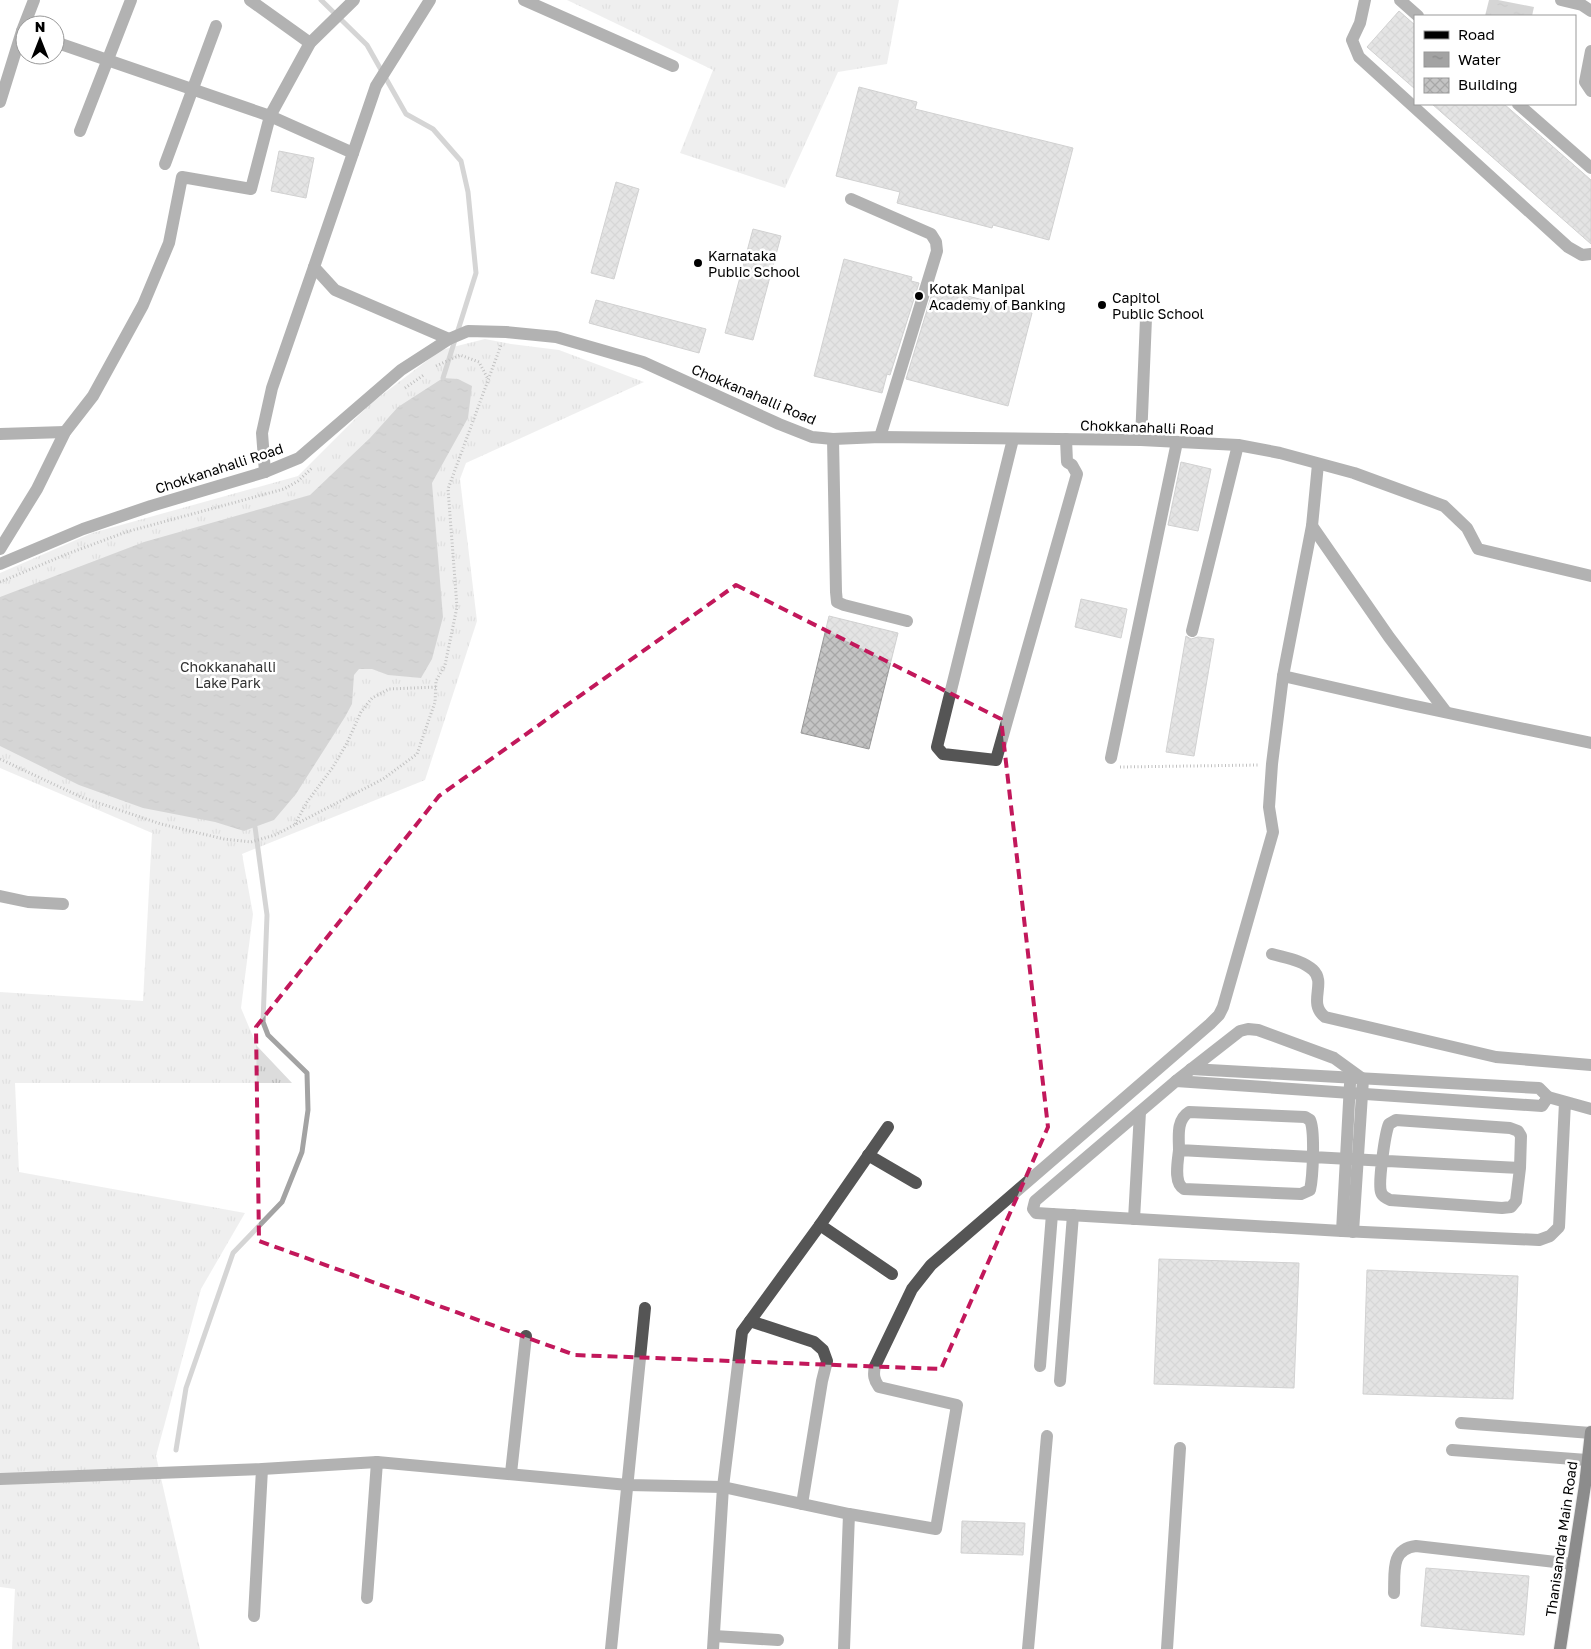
<svg xmlns="http://www.w3.org/2000/svg" width="1591" height="1649" viewBox="0 0 1591 1649" font-family="'Golos Text',sans-serif">
<style>
.grass{fill:url(#grass-tufts)}
.water{fill:url(#water-ripples)}
.lines{fill:none;stroke-linecap:round;stroke-linejoin:round}
.stream{stroke:#a3a3a3;stroke-width:5}
.building{fill:url(#building-cross-hatch);stroke:#999}
.major-casing{stroke:#dbdbdb;stroke-width:14}
.path{stroke:#777;stroke-width:3;stroke-dasharray:1 2.5;stroke-linecap:butt}
.minor{stroke:#555;stroke-width:12}
.major{stroke:#000;stroke-width:12}
.marked{fill:none;stroke:#c2185b;stroke-width:4;stroke-dasharray:10 6;stroke-linejoin:round}
.poi-dot{fill:#000;stroke:#fff;stroke-width:2}
.labels{text-anchor:middle;dominant-baseline:central;stroke-width:5;stroke-linejoin:round;paint-order:stroke}
.poi-label{font-size:14px;fill:#000;stroke:#fff;text-anchor:start}
.street-label{font-size:14px;fill:#000;stroke:#fff}
.park-label{font-size:14px;fill:#333;stroke:#fff}
</style>
<defs>
<pattern id="grass-tufts" width="24" height="20" patternUnits="userSpaceOnUse" patternTransform="scale(1.25)"><rect width="24" height="20" fill="#dcdcdc"/><path d="M3 7l-1-3M5 7V3M7 7l1-3M15 17l-1-3M17 17v-4M19 17l1-3" fill="none" stroke="#bbb"/></pattern>
<pattern id="water-ripples" width="26" height="14" patternUnits="userSpaceOnUse" patternTransform="scale(1.25)"><rect width="26" height="14" fill="#a3a3a3"/><path d="M2 4q2-2 4 0t4 0M15 11q2-2 4 0t4 0" fill="none" stroke="#8b8b8b"/></pattern>
<pattern id="building-cross-hatch" width="8" height="8" patternUnits="userSpaceOnUse" patternTransform="scale(1.25)"><rect width="8" height="8" fill="#c4c4c4"/><path d="M0 0l8 8M0 8l8-8" fill="none" stroke="#a7a7a7"/></pattern>
</defs>
<rect width="100%" height="100%" fill="#fff"/>
<!-- grass -->
<g class="grass">
<polygon points="567,0 899,0 887,64 838,72 785,188 680,153 713,70"/>
<polygon points="485,339 511,344 559,350 644,382 466,463 460,479 477,621 425,780 242,854 253,914 241,1008 257,1046 292,1083 15,1083 19,1172 245,1213 201,1289 156,1456 200,1649 12,1649 15,1589 0,1587 0,992 143,1001 152,833 0,768 0,573 92,533 298,476 370,404 441,350"/>
</g>
<!-- water -->
<g class="water">
<polygon points="1489,0 1498,0 1534,7 1532,16 1485,16"/>
<polygon points="443,378 458,379 472,386 468,418 432,483 443,617 432,659 421,678 388,675 372,669 359,669 354,675 352,704 345,717 296,794 274,820 244,831 215,822 143,808 79,785 0,746 0,597 144,542 310,495 370,438 398,407"/>
</g>
<g class="lines">
<!-- stream -->
<g class="stream">
<polyline points="321,0 367,45 406,114 433,129 461,161 468,192 476,273 443,378"/>
<polyline points="176,1450 186,1388 233,1253 282,1202 302,1152 308,1110 307,1073 268,1035 263,1022 267,915 255,827"/>
</g>
</g>
<!-- building -->
<g class="building">
<polygon points="1399,11 1415,25 1415,89 1367,47"/>
<polygon points="859,87 917,102 915,109 1073,148 1049,240 993,225 992,228 897,203 900,192 836,176"/>
<polygon points="1432,104 1504,104 1591,180 1591,244"/>
<polygon points="279,151 314,158 306,198 271,191"/>
<polygon points="616,182 639,189 614,279 591,273"/>
<polygon points="753,229 781,236 753,340 725,333"/>
<polygon points="844,259 912,277 911,281 919,283 890,375 887,374 882,393 814,376"/>
<polygon points="934,287 1032,313 1008,406 906,379"/>
<polygon points="596,300 706,329 699,353 589,323"/>
<polygon points="1181,462 1211,469 1198,531 1168,525"/>
<polygon points="1081,599 1127,609 1121,638 1075,627"/>
<polygon points="829,616 898,633 869,749 801,733"/>
<polygon points="1186,636 1191,639 1198,637 1214,639 1194,756 1166,752"/>
<polygon points="1159,1259 1299,1263 1294,1388 1154,1384"/>
<polygon points="1367,1270 1518,1276 1513,1399 1363,1394"/>
<polygon points="962,1521 1025,1523 1023,1555 961,1553"/>
<polygon points="1426,1568 1529,1576 1524,1635 1421,1626"/>
</g>
<g class="lines">
<!-- major casing -->
<g class="major-casing">
<polyline id="major" points="1560,1649 1585,1485 1591,1432"/>
</g>
<!-- path -->
<g class="path">
<polyline points="436,366 460,355 479,362 488,379"/>
<polyline points="405,388 425,374"/>
<polyline points="0,582 67,554 126,532 284,489 298,481 312,468"/>
<polyline points="0,759 81,797 161,824 224,839 251,842 275,835 383,779 417,754 435,702 436,681 445,665 457,607 448,489 501,345"/>
<polyline points="1120,767 1259,765"/>
<polyline points="295,824 307,802 333,767 347,743 361,712 372,698 389,689 436,687"/>
</g>
<!-- minor -->
<g class="minor">
<polyline points="250,0 310,43"/>
<polyline points="430,0 376,86 314,267 335,290 449,339"/>
<polyline points="524,0 673,66"/>
<polyline points="1365,0 1360,23 1352,40 1359,57 1568,247 1582,255 1591,254"/>
<polyline points="1400,0 1418,16"/>
<polyline points="1561,0 1582,5 1591,11"/>
<polyline points="25,32 22,31 34,0"/>
<polyline points="55,42 270,116 353,153"/>
<polyline points="1591,51 1585,82 1591,91"/>
<polyline points="0,102 22,31"/>
<polyline points="1518,104 1591,168"/>
<polyline points="80,131 131,0"/>
<polyline points="165,164 216,26"/>
<polyline points="851,199 931,234 936,242 937,251 880,437"/>
<polyline points="0,434 65,432"/>
<polyline points="833,439 836,592 837,602 844,605 907,621"/>
<polyline points="1013,439 937,747 943,754 996,760 1077,474 1072,465 1067,462 1066,439"/>
<polyline points="1141,440 1146,318"/>
<polyline points="265,472 262,433 272,388 314,267"/>
<polyline points="1312,526 1389,637 1446,712"/>
<polyline points="0,549 37,489 65,432 93,396 143,305 169,243 182,177 251,189 270,116 310,43 354,0"/>
<polyline points="0,564 83,529 151,506 265,472 299,458 401,370 449,339 468,331 506,332 556,337 643,362 779,424 812,437 833,439 880,437 1141,440 1238,445 1280,453 1354,473 1444,506 1467,528 1478,549 1591,576"/>
<polyline points="1192,631 1238,445"/>
<polyline points="1283,676 1406,704 1591,743"/>
<polyline points="1111,758 1177,442"/>
<polyline points="0,896 28,902 63,904"/>
<path d="M1272 954C1286 958 1302 960 1313 970 1327 983 1307 1003 1325 1017L1496 1057 1591 1065"/>
<polyline points="1191,1069 1539,1088 1548,1097"/>
<polyline points="1176,1081 1240,1031 1248,1029 1258,1030 1334,1058 1363,1079 1353,1232"/>
<polyline points="1565,1102 1559,1227 1550,1236 1539,1240 1342,1231 1052,1214 1036,1213 1033,1209 1035,1201 1176,1081 1542,1106 1548,1097 1591,1109"/>
<path d="M1179 1150C1179 1137 1176 1120 1189 1112L1305 1117 1310 1120C1315 1130 1313 1177 1310 1190L1301 1194 1184 1189C1173 1183 1178 1161 1179 1150 1292 1157 1406 1163 1520 1168L1516 1201 1511 1207 1502 1208 1390 1200C1386 1198 1382 1196 1381 1192 1378 1183 1385 1133 1389 1124L1396 1120 1510 1128 1518 1131 1521 1136 1520 1168"/>
<polyline points="868,1155 916,1183"/>
<polyline points="1134,1219 1140,1112"/>
<polyline points="820,1225 892,1274"/>
<polyline points="1342,1231 1350,1084"/>
<polyline points="750,1321 814,1342 823,1350 827,1361 822,1381 802,1504"/>
<polyline points="1040,1366 1052,1214"/>
<polyline points="1060,1381 1073,1215"/>
<polyline points="1461,1423 1591,1433"/>
<polyline points="1452,1450 1587,1460"/>
<polyline points="511,1473 526,1336"/>
<polyline points="0,1479 262,1469 377,1462"/>
<path d="M1394 1593C1395 1573 1390 1549 1416 1546L1573 1564"/>
<polyline points="367,1598 377,1462 628,1485 723,1487 849,1514"/>
<polyline points="254,1616 262,1469"/>
<polyline points="714,1636 778,1640"/>
<polyline points="611,1649 645,1308"/>
<polyline points="713,1649 723,1487 742,1332 820,1225 888,1127"/>
<path d="M844 1649 849 1514 936 1529 957 1405 879 1387C874 1380 873 1375 875 1366L912 1289 931 1265 1210 1024 1219 1015 1223 1007 1273 832 1269 807 1272 764 1283 676 1312 526 1318 464"/>
<polyline points="1028,1649 1047,1436"/>
<polyline points="1167,1649 1180,1448"/>
</g>
<!-- major -->
<use href="#major" class="major"/>
</g>
<!-- marked area -->
<path d="M0 0H1591V1649H0ZM736 585 1001 719 1048 1127 941 1369 575 1355 259 1241 256 1027 439 796Z" fill="#fff" fill-opacity=".55" fill-rule="evenodd"/>
<path class="marked" d="M736 585 1001 719 1048 1127 941 1369 575 1355 259 1241 256 1027 439 796Z"/>
<!-- markers -->
<g class="poi-dot">
<circle cx="698" cy="263" r="5"/>
<circle cx="919" cy="296" r="5"/>
<circle cx="1102" cy="305" r="5"/>
</g>
<g class="labels">
<!-- poi labels -->
<g class="poi-label">
<text x="708" y="255">Karnataka<tspan x="708" dy="16">Public School</tspan></text>
<text x="929" y="288">Kotak Manipal<tspan x="929" dy="16">Academy of Banking</tspan></text>
<text x="1112" y="297">Capitol<tspan x="1112" dy="16">Public School</tspan></text>
</g>
<!-- street labels -->
<g class="street-label">
<text transform="translate(754 394) rotate(23)">Chokkanahalli Road</text>
<text transform="translate(1147 427) rotate(2)">Chokkanahalli Road</text>
<text transform="translate(219 468) rotate(-18)">Chokkanahalli Road</text>
<text transform="translate(1561 1539) rotate(-82)">Thanisandra Main Road</text>
</g>
<!-- park labels -->
<g class="park-label">
<text x="228" y="666">Chokkanahalli<tspan x="228" dy="16">Lake Park</tspan></text>
</g>
</g>
<!-- legend -->
<rect x="1414" y="15" width="162" height="90" fill="#ffffff" stroke="#999999"/>
<rect x="1424" y="31" width="25" height="8" fill="#000000" stroke="#999999"/>
<text x="1458" y="40" font-size="15" fill="#000000">Road</text>
<rect x="1424" y="52" width="25" height="15" fill="url(#water-ripples)" stroke="#999999"/>
<text x="1458" y="65" font-size="15" fill="#000000">Water</text>
<rect x="1424" y="78" width="25" height="15" fill="url(#building-cross-hatch)" stroke="#999999"/>
<text x="1458" y="90" font-size="15" fill="#000000">Building</text>
<!-- north arrow -->
<g transform="translate(40 40)"><circle r="24" fill="#ffffff" stroke="#999999"/>
<path d="M0-4L9 19L0 12L-9 19Z" fill="#000000"/>
<text y="-8" font-size="14" font-weight="bold" text-anchor="middle" fill="#000000">N</text>
</g>
</svg>
